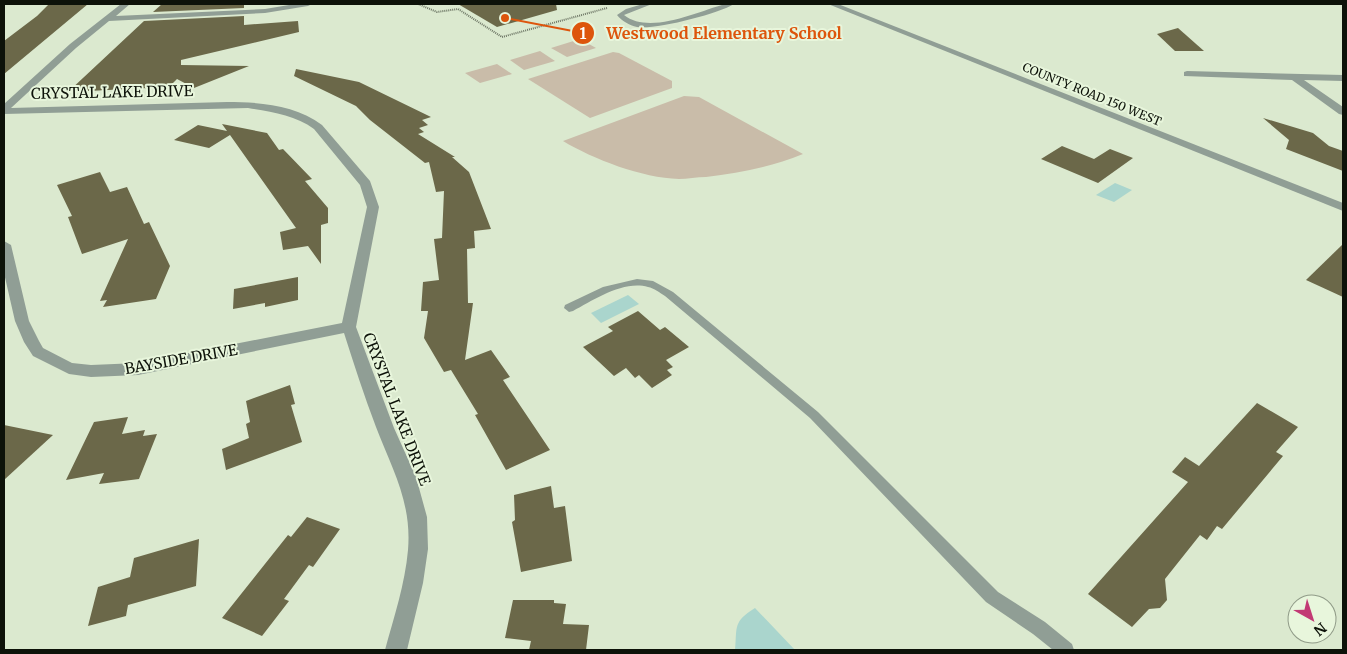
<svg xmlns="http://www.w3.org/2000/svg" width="1347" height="654" viewBox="0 0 1347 654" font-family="Merriweather,serif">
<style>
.green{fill:#c9bca9}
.water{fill:#aad5cd}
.building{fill:#6b6849}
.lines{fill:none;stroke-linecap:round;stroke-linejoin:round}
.path{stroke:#6d7665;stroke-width:2;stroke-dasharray:1 1;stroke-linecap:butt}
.lane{fill:#909e95;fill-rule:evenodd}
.street{fill:#909e95;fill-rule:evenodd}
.labels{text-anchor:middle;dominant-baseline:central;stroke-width:4;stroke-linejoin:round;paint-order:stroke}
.far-street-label{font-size:12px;fill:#0d1209;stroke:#e8f6dc}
.street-label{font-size:15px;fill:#0d1209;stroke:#e8f6dc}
.leader{fill:none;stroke:#dd550c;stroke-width:2}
.callout-dot{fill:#dd550c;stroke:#e8f6dc;stroke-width:2}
.mark-label{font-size:15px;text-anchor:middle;font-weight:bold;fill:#fff}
.callout-label{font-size:16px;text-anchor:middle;font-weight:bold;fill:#dd550c;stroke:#e8f6dc;stroke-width:4;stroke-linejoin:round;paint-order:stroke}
</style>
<rect width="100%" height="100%" fill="#dbe9cf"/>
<!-- green -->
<g class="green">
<polygon points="580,39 596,48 567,57 551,48"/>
<polygon points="540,51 555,61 524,70 510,60"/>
<polygon points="613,52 619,53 672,81 672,88 590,118 528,79"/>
<polygon points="497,64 512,74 480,83 465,73"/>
<path d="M684 96 699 97 803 154C771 167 740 173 706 177 697 177 687 179 679 179 642 178 593 159 563 141Z"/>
</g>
<!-- water -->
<g class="water">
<polygon points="1115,183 1132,190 1114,202 1096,195"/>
<polygon points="628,295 639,304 601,323 591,313"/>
<path d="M755 608 795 650H735C737 626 733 622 755 608Z"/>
</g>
<!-- building -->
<g class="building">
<polygon points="49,4 88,4 4,74 4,41 37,16"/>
<polygon points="162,4 244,4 244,8 153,12"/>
<polygon points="458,4 556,4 557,10 497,27"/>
<polygon points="244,16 244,25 298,21 299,32 181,60 181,65 249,66 194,88 177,79 169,87 68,92 144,21"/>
<polygon points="1178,28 1204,51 1175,51 1157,34"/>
<polygon points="296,69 359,82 431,117 422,120 428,125 419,128 424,132 418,134 455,157 452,157 469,172 491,229 474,231 475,248 467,249 468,303 473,303 465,360 491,350 510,377 503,380 550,450 506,470 475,415 478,414 451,370 444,372 424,338 428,311 421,311 423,282 439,280 434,239 442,238 444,191 436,192 429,162 425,163 370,120 356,106 294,76"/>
<polygon points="1263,118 1313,133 1329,146 1343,151 1343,171 1286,149 1289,140"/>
<polygon points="222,124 267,133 279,150 283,149 312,179 305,181 328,208 328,223 321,225 321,264 308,246 283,250 280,232 296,228 230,135 209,148 174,140 198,125 227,131"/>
<polygon points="1062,146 1094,159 1110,149 1133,158 1098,183 1041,159"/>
<polygon points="100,172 110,192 127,187 144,224 149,222 170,266 156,299 103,307 107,300 100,301 128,239 82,254 68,217 72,216 57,185"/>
<polygon points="1343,244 1343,297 1306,280"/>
<polygon points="298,277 298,300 265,307 265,303 233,309 234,289"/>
<polygon points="638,311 660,330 665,327 689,347 666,360 673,367 667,370 672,375 652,388 639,375 635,378 626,368 614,376 583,347 613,331 608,327"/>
<polygon points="290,385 295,404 291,405 302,442 226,470 222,449 249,438 246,424 250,422 246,401"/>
<polygon points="1257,403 1298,427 1276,452 1283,456 1222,529 1217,526 1207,540 1200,535 1165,579 1167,600 1160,608 1149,609 1132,627 1088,594 1188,482 1172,472 1185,457 1199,466"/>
<polygon points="128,417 122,434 145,430 143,436 157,434 139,479 99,484 104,473 66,480 94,422"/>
<polygon points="4,425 53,435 4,480"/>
<polygon points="551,486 554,508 565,506 572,561 521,572 512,522 515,520 514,495"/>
<polygon points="307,517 340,529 313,567 309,565 284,599 289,601 262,636 222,618 288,535 291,537"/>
<polygon points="199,539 196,586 128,605 126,616 88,626 98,587 130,577 134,558"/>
<polygon points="513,600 554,600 554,603 566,604 563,624 589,625 586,650 529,650 531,641 505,638"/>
</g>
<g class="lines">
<!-- path -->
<g class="path">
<polyline points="325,4 355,4"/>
<polyline points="418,4 437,12 458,9 502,37 607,8"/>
</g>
<!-- lane -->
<g class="lane">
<path d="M643 4H652L624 15C649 35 697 12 725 4H734C718 14 655 30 637 27 629 25 622 21 617 15L626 9Z"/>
<path d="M637 279 653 281 673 292 818 412 998 592 1045 622 1072 644 1074 650H1053L1033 634 986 602 810 418 665 296C660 293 654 288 648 287 623 280 594 300 573 311L569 312 564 308 565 305 603 287Z"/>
</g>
<!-- street -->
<g class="street">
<path d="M121 4H130L116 16 265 9 295 4H312L308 6 265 13 109 21 76 48 11 108 227 102C259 102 296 105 322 125L370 181 379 207 356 327 394 428 416 477 427 517 428 549 423 583 407 650H385C394 617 405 584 408 550 412 502 392 469 376 427 364 396 354 364 344 333L138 375 91 377 69 374 33 356 24 342 15 321 4 273V241L11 245 29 321 39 341 43 348 72 363 91 365 138 363 342 323 367 207 360 185 314 129C295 115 271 112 248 108L4 114V104L70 44Z"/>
<polygon points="828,4 838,4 1343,203 1343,211"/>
<polygon points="1187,71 1343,75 1343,81 1304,80 1343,107 1343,115 1339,114 1292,80 1184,76 1184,72"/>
</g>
</g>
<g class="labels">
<!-- far-street labels -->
<g class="far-street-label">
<text transform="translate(1092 94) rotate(22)">COUNTY ROAD 150 WEST</text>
</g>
<!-- street labels -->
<g class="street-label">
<text transform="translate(112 92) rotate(-1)">CRYSTAL LAKE DRIVE</text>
<text transform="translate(181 359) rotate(-10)">BAYSIDE DRIVE</text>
<text transform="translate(397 409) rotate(69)">CRYSTAL LAKE DRIVE</text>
</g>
</g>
<!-- callouts -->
<path class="leader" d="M505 18L583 33"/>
<g class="callout-dot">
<circle cx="505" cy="18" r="5"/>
<circle cx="583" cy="33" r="12"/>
</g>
<g class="mark-label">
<text x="583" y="39">1</text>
</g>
<g class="callout-label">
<text x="724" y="39">Westwood Elementary School</text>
</g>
<!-- border -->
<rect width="1347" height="654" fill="none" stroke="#0d1209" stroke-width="10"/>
<!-- north arrow -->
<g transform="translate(1312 619) rotate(141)"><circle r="24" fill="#e8f6dc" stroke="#909b88"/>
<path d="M0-4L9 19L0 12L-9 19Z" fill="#c23974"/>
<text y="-8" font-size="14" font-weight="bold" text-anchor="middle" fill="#0d1209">N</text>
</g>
</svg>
